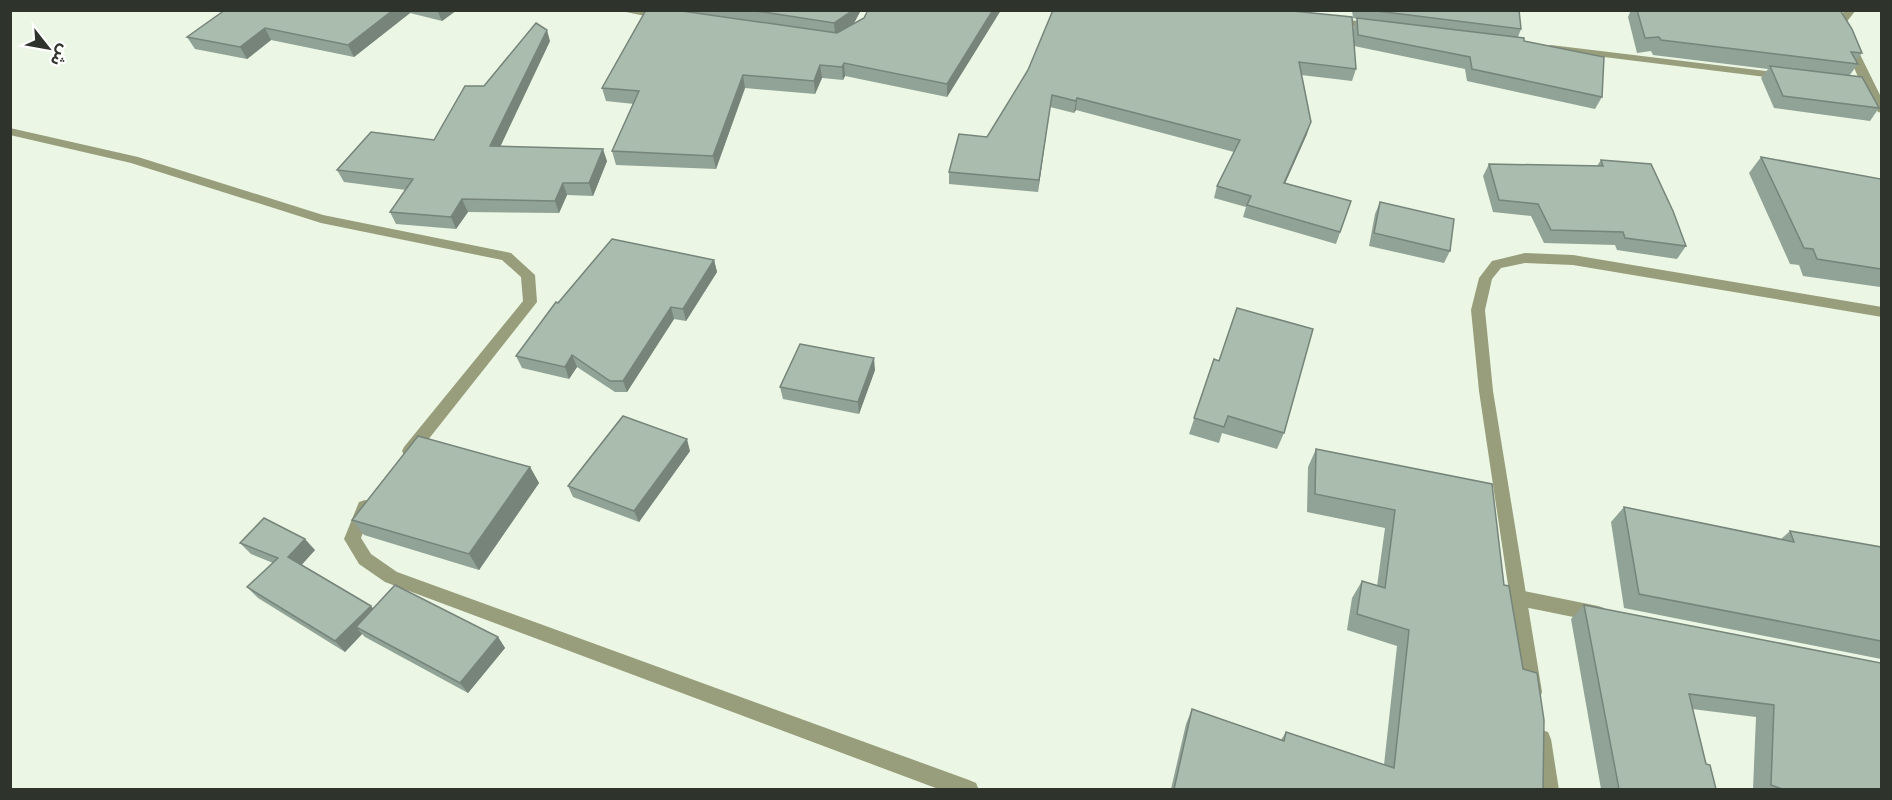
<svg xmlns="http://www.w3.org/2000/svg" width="1892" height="800" viewBox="0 0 1892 800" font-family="'Exo 2','Noto Sans Arabic',sans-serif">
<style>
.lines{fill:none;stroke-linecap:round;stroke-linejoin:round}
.minor{fill:#989d7b;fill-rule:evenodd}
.tertiary{fill:#989d7b;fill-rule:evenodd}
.wall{fill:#91a296}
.shaded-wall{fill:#76847a}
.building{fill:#a9bcae;stroke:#76847a;stroke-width:1.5}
</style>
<rect width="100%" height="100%" fill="#ebf7e4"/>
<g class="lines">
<!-- minor -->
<g class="minor">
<polygon points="616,10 644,10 670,17 665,20"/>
<polygon points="1291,10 1306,10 1323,17 1375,23 1380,26 1375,29 1321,23"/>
<polygon points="1551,45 1783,73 1789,76 1783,79 1547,50 1547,46"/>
<polygon points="1519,590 1598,606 1604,608 1607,614 1604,620 1598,622 1519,606 1513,603 1510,598 1513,593"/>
</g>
<!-- tertiary -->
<g class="tertiary">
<polygon points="1845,10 1856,10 1845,24 1882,99 1882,113 1878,112 1862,86 1835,24"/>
<polygon points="10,128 138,157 323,215 511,253 535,275 537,302 416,455 410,457 404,455 402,451 404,447 523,301 521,277 502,260 321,223 131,163 10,135"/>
<polygon points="1525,253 1573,255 1882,307 1882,317 1573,265 1525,263 1501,268 1492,279 1485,310 1493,391 1542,692 1540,698 1533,701 1526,698 1524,692 1479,391 1471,310 1479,278 1492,261"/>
<polygon points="365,500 371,502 373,507 361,538 371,554 397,572 969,780 976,783 979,790 941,790 385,582 359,564 344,539 359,502"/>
<polygon points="1541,730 1548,732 1551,739 1559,790 1539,790 1531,739 1534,732"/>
</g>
</g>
<!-- wall -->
<g class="wall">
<polygon points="225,10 457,10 442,21 410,13 354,57 271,40 247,59 195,49 187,37"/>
<polygon points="646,10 861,10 854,23 1001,10 947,97 845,76 843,80 822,78 815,94 745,88 716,169 616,165 612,151 634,104 606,101 602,88"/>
<polygon points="1352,10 1519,10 1521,29 1518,37 1524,41 1602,97 1595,109 1467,81 1465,69 1354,46 1356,69 1352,81 1301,75 1307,134 1285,183 1351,201 1336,244 1243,217 1246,207 1214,198 1217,186 1234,152 1076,110 1074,113 1050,107 1038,192 949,184 949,172 987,137 1028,70 1353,29 1357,19 1353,18"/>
<polygon points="1631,10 1840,10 1862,53 1856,61 1858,64 1849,76 1879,108 1870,121 1774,108 1761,78 1768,69 1653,55 1651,51 1637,53 1628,17"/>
<polygon points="550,41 500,146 607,161 593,196 567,195 559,213 468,212 456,229 396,224 390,212 406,190 344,182 337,170 434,140 484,86"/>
<polygon points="1761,157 1881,179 1881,291 1880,287 1803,276 1799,265 1790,264 1749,173"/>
<polygon points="1601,160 1686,246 1677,259 1617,250 1615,245 1544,243 1531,216 1493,212 1483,176 1489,164 1597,166"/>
<polygon points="1380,202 1450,251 1444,263 1369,246 1375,214"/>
<polygon points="714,260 717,272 686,321 674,319 627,392 615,392 577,367 569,379 522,368 516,356 558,303"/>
<polygon points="1214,359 1284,433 1277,449 1222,433 1219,443 1189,434"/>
<polygon points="875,370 859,414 783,399 780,387"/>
<polygon points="1316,449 1504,585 1543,789 1171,789 1186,724 1192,709 1281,740 1286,732 1384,765 1397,646 1347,630 1352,598 1362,581 1377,586 1385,528 1307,512 1308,467"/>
<polygon points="690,451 639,522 573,497 568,486"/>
<polygon points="530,467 539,483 479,570 364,535 352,520"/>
<polygon points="1624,507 1781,539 1790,531 1881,547 1881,659 1624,608 1611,522"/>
<polygon points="240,543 315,550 301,565 373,608 498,637 505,648 468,693 365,637 362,634 345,652 258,598 247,587 273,563 251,554"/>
<polygon points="1584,605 1881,663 1881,789 1753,789 1756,717 1692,709 1706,764 1716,789 1601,789 1571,619"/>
</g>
<!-- shaded-wall -->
<g class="shaded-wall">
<polygon points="393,10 410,10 410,13 354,57 348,45"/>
<polygon points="437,10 457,10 442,21"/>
<polygon points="861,10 854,23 835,36 834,23 853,11"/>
<polygon points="993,10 1001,10 947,97 947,84"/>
<polygon points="265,28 271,40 247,59 240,47"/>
<polygon points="547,30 550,41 495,158 490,146"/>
<polygon points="844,63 845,76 843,80 842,67"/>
<polygon points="820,65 822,78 815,94 814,81"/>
<polygon points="743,75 745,88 716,169 713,156"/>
<polygon points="1052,95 1050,107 1038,192 1039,180"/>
<polygon points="1077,98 1076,110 1074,113 1076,101"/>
<polygon points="1311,122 1307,134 1280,195 1284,183"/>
<polygon points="603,149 607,161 593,196 589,183"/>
<polygon points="563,183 567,195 559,213 555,201"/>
<polygon points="462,199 468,212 456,229 451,217"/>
<polygon points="714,260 717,272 686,321 683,309"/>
<polygon points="671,307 674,319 627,392 623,381"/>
<polygon points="572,355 577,367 569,379 565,367"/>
<polygon points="874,358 875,370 859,414 858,402"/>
<polygon points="687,439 690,451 639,522 634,511"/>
<polygon points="530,467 539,483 479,570 469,554"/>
<polygon points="305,539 315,550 298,569 288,557"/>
<polygon points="371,606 380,616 356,627 362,634 345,652 335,641"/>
<polygon points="498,637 505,648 468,693 460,683"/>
</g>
<!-- building -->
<g class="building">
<polygon points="225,10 393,10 348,45 265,28 240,47 187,37"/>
<polygon points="646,10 675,10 837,33 864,18 868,10 993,10 947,84 844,63 842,67 820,65 814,81 743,75 713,156 612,151 639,91 602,88"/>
<polygon points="750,10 853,10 834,23"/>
<polygon points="1053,10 1283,10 1352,17 1356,69 1299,62 1311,122 1284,183 1351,201 1340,232 1247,205 1251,196 1217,186 1240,140 1077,98 1076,101 1052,95 1039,180 949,172 959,134 987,137 1028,70"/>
<polygon points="1369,10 1519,10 1521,29"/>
<polygon points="1637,10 1840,10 1852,29 1862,53 1851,52 1858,64 1661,40 1659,37 1645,38"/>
<polygon points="1357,18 1524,38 1524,41 1604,57 1602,97 1472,69 1470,57 1358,35"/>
<polygon points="536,23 547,30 490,146 603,149 589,183 563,183 555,201 462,199 451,217 390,212 413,179 337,170 371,132 434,140 465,86 484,86"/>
<polygon points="1770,66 1862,77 1879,108 1783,96"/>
<polygon points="1761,157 1881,179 1881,269 1817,259 1813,249 1804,248"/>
<polygon points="1601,160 1651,164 1673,211 1686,246 1625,238 1623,232 1551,230 1538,204 1499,200 1489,164 1603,166"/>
<polygon points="1380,202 1454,219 1450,251 1374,233"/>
<polygon points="612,239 714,260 683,309 671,307 623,381 610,381 572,355 565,367 516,356 556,302 558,303"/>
<polygon points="1237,308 1313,329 1284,433 1228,416 1224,427 1194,418 1214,359 1219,361"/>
<polygon points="800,344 874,358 858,402 780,387"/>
<polygon points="623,416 687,439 634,511 568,486"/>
<polygon points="418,436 530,467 469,554 352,520"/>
<polygon points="1316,449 1492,484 1504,585 1509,586 1523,669 1537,673 1544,720 1543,789 1174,789 1192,709 1284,741 1286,732 1394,768 1409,630 1357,614 1362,581 1385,588 1395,510 1315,494"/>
<polygon points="1624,507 1794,542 1790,531 1881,547 1881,641 1639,594"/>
<polygon points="264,518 305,539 288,557 371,606 335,641 247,587 278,558 240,543"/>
<polygon points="395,585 498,637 460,683 356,627"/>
<polygon points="1584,605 1881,663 1881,789 1782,789 1771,785 1774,705 1689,694 1706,764 1710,765 1716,789 1619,789"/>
</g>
<!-- border -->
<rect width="1892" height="800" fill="none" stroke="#2e332c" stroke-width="24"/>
<!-- north arrow -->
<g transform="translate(48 48) rotate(121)" stroke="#ffffff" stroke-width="4.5" paint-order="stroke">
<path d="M0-4.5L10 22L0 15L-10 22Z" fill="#2e332c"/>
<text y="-9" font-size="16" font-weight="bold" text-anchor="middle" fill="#2e332c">ش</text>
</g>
</svg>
